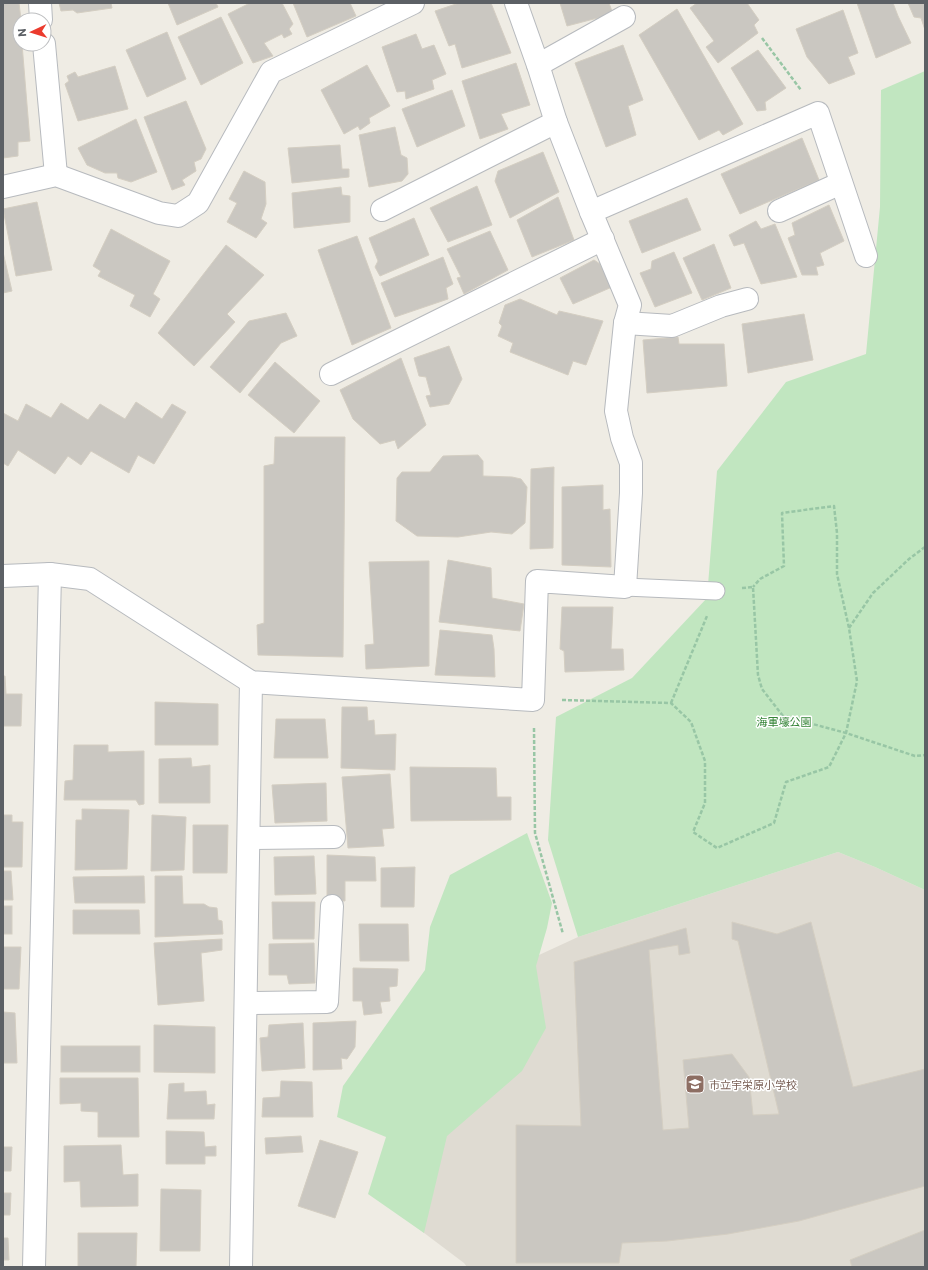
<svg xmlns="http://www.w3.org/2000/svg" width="928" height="1270" viewBox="0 0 928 1270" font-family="Commissioner,'Noto Sans JP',sans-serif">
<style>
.education{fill:#dfdbd2}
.green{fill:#c1e6c0}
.building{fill:#cac7c1;stroke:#d4cec2}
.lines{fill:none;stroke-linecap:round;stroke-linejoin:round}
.lane-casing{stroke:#b7babe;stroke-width:19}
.street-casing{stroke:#b7babe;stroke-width:24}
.path{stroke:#98c6a5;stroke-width:2.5;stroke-dasharray:4 2;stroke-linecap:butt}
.lane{stroke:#fff;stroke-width:17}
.street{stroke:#fff;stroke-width:22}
.labels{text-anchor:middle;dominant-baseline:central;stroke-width:3;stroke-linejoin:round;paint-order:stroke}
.park-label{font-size:11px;fill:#348437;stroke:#fff}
.education-label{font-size:11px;fill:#785e54;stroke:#fff;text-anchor:start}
</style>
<rect width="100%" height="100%" fill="#efece4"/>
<!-- education -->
<polygon class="education" points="838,852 875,867 925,890 925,1267 467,1267 464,1263 391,1208 526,961 578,937"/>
<!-- green -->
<g class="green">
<polygon points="925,71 925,890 875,867 838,852 578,937 548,840 556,717 632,678 707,598 717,471 786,382 866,354 880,207 881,90"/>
<polygon points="527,833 552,903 547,928 536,966 546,1028 522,1071 447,1136 424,1233 368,1194 386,1137 337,1117 343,1086 425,970 430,927 450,875"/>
</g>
<!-- building -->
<g class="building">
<polygon points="3,3 19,3 21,20 20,44 22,44 30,141 18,142 18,156 3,158"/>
<polygon points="59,3 111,3 112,8 77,13 73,10 61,11"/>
<polygon points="168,3 216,3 218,7 177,25"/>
<polygon points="250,3 282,3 293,24 289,29 292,34 284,38 282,34 264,43 273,56 253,63 228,14"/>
<polygon points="293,3 350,3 356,16 307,37"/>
<polygon points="459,3 491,3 511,53 462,68 455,44 449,46 435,11"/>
<polygon points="560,3 609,3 613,14 567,26"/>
<polygon points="697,3 747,3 759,20 754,25 758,33 718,63 706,47 714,41 690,8"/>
<polygon points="857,3 893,3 898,16 911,43 876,58"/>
<polygon points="908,3 925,3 925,30 921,18 914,17"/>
<polygon points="677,9 743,124 723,135 719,130 699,140 639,35"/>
<polygon points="843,10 858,53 848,57 855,74 829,84 807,57 796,29"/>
<polygon points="221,17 243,63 201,85 178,37"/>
<polygon points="167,32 186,79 147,97 126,50"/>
<polygon points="416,34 422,49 434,45 446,74 432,80 434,89 406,99 405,91 397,92 382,47"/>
<polygon points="623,45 643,100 628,106 636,135 606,147 575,63"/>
<polygon points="758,50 786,88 765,102 766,110 757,111 731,68"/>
<polygon points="516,63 530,105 501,114 508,129 480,139 462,81"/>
<polygon points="367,65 390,106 369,118 370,123 360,130 358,126 344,134 321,90"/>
<polygon points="115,66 128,109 78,121 65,84 69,81 67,76 75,72 78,77"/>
<polygon points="452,90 465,126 417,147 402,109"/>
<polygon points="186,101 206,149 201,159 194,162 196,171 182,180 185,185 172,190 144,117"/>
<polygon points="136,119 157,172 131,182 118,178 117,173 105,173 87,165 78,148"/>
<polygon points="395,127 401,155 407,158 408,174 402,181 369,187 359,135"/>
<polygon points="802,138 819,180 740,214 721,174"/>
<polygon points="340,145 342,169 349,169 349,177 292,183 288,148"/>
<polygon points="543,152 559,192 510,218 495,181 498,171"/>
<polygon points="244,171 265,182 266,204 261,219 267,223 256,238 227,222 237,203 229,199"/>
<polygon points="477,186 492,225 448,242 430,208"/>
<polygon points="341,187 342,195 350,196 350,222 294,228 292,193"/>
<polygon points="558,197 574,240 532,257 517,220"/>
<polygon points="687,198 701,230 642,253 629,221"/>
<polygon points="37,202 52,270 16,276 3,209"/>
<polygon points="829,205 844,241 820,253 824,265 816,267 818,275 802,275 788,238 795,235 792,223"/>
<polygon points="414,218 429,255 380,276 375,267 378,261 369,238"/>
<polygon points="756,221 761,229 775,224 797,277 761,284 744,243 734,246 729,235"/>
<polygon points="111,229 170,261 153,294 160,299 150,317 130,306 135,295 98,276 101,271 93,266"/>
<polygon points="490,231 508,270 464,294 457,278 461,277 447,249"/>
<polygon points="357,236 391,328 352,345 318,250"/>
<polygon points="714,244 731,288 702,300 683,258"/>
<polygon points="226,245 264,275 227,314 235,322 194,366 158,333"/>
<polygon points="3,252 12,291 3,293"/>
<polygon points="674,252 692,293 655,307 640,273 651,269 652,261"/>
<polygon points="443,257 453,284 446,288 448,299 395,317 381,283"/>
<polygon points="594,260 600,264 612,287 573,304 560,278"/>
<polygon points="520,299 557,315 559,311 603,321 586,365 573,361 568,375 510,352 513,343 498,336 502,326 499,323 505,305"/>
<polygon points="286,313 297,336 281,343 240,393 210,367 249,321"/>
<polygon points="804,314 813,360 748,373 742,324"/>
<polygon points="678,337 679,344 724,344 727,386 647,393 643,340"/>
<polygon points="449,346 462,379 449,404 430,407 426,396 431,395 426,377 419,376 414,358"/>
<polygon points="401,358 426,425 398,449 395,440 380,444 353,419 340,390"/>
<polygon points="275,362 320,401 294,433 248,395"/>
<polygon points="136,402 162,419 172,404 186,412 154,464 138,455 129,473 91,451 81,465 68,456 55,474 18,450 8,466 3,463 3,413 18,421 26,404 51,418 61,403 88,420 100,404 125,419"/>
<polygon points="275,437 345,437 343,657 258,655 257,625 264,623 264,466 274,464"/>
<polygon points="478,455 483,461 483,476 512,477 521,479 527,487 525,523 512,534 491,532 458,537 417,536 396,521 397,478 402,472 430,472 443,456"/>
<polygon points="554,467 553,548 530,549 531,469"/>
<polygon points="603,485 603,510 610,509 611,567 562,565 562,487"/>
<polygon points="448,560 491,568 492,598 524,604 520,631 439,622"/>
<polygon points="429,561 429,666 366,669 365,645 374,644 369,562"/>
<polygon points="562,607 613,607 611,649 623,649 624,670 565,672 564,651 560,649"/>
<polygon points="440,630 492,635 494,649 495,677 435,675"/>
<polygon points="3,676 5,676 6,694 22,694 21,726 3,726"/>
<polygon points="155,702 218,704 218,745 155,745"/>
<polygon points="342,707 367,707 368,721 374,720 375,735 396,734 395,770 341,768"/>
<polygon points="276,719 325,719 328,758 274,758"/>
<polygon points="74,745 108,745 108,752 144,751 144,804 139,805 136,800 64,800 65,781 73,780"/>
<polygon points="191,758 192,767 210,765 210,803 159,803 159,759"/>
<polygon points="410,767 496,768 497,797 511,797 511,820 411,821"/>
<polygon points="390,774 394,828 382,829 384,846 348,848 342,777"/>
<polygon points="326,783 327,821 275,823 272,785"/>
<polygon points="82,809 129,810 127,869 75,870 76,820 82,820"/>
<polygon points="3,815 12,815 12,822 23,822 22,867 3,867"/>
<polygon points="152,815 186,817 184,870 151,871"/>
<polygon points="193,825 228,825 227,873 193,873"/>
<polygon points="327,855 375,857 376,881 345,881 345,901 327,900"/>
<polygon points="314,856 316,894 275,895 274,857"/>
<polygon points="415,867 414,907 381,907 381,868"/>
<polygon points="3,871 11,871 13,900 3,900"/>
<polygon points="144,876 145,903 75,903 73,877"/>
<polygon points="155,876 182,876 183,904 204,904 209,907 217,908 218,920 222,921 223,934 155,937"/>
<polygon points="272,902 315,902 314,939 273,939"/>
<rect x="3" y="906" width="9" height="28"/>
<polygon points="73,910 139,910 140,934 73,934"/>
<polygon points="732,922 777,934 811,922 853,1087 925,1069 925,1186 799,1221 728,1234 667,1241 622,1243 619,1263 516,1263 516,1125 581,1126 574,962 686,928 690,953 679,955 678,945 649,950 663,1130 689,1128 683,1060 732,1054 749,1077 753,1115 779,1114 738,941 732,939"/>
<polygon points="359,924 408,924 409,961 360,961"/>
<polygon points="222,939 222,950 201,953 204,1001 158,1005 154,943"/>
<polygon points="314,943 315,983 289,984 287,975 269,975 269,944"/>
<polygon points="3,947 21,947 19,989 3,989"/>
<polygon points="353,968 398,969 397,986 389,987 390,1001 380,1002 382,1013 364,1015 362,1001 353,1001"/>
<polygon points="3,1012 15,1013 17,1063 3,1063"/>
<polygon points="356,1021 355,1047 347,1059 341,1058 342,1069 313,1070 313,1023"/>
<polygon points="303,1023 305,1068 262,1071 260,1038 268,1037 269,1025"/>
<polygon points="154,1025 215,1027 215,1073 154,1072"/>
<rect x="61" y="1046" width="79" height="26"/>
<polygon points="60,1078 138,1078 139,1137 98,1137 98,1112 81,1111 81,1103 60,1104"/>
<polygon points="281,1081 312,1082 313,1117 262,1117 263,1098 280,1097"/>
<polygon points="184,1083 184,1092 206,1091 207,1105 215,1104 214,1119 167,1119 169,1084"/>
<polygon points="166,1131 204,1132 205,1147 216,1146 216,1156 205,1156 205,1164 166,1164"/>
<polygon points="301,1136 303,1152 266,1154 265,1138"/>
<polygon points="320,1140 358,1152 335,1218 298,1206"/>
<polygon points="121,1145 123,1175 138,1174 138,1206 81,1207 80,1181 64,1182 64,1146"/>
<polygon points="3,1147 12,1147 11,1171 3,1171"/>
<polygon points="161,1189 201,1190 200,1251 160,1251"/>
<polygon points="3,1193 11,1193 10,1215 3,1215"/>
<polygon points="925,1230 925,1267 852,1267 850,1260"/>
<polygon points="78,1233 137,1233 136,1267 78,1267"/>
<polygon points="3,1238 8,1238 9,1260 3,1260"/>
</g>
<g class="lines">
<!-- lane casing -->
<g class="lane-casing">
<polyline id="lane" points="625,587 716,591"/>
</g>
<!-- street casing -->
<g class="street-casing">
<g id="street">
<polyline points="40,3 41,20"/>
<polyline points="44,44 56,175"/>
<polyline points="538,65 624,17"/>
<polyline points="3,187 56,175 159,213 178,216 198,203 271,72 413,3"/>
<polyline points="382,210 556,122"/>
<polyline points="779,211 841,183"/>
<polyline points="591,212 818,113 866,256"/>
<polyline points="625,323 672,326 721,306 747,299"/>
<polyline points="331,374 603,239"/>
<polyline points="3,576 50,574 90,579 251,682 533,700 537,581 625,587 631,493 631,463 622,438 616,411 625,323 630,305 591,212 556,122 538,65 516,3"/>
<polyline points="249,838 334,837"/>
<polyline points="246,1003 327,1002 332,906"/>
<polyline points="34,1267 50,574"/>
<polyline points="241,1267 251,682"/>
</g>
</g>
<!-- path -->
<g class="path">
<polyline points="762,38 801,90"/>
<polyline points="742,588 753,587 758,675 762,689 783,716 846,733 915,756 925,755"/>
<polyline points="849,628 873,593 909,559 925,547"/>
<polyline points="562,700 671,703 691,722 705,761 705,803 693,832 717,848 774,823 786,782 829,767 846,733 857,681 849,628 837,574 837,533 834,506 782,513 784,566 760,579 753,587"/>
<polyline points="671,703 707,616"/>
<polyline points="534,728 535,833 563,934"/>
</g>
<!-- lane -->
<use href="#lane" class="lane"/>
<!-- street -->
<use href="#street" class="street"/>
</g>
<!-- icons -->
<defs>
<g id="school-square" transform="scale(1)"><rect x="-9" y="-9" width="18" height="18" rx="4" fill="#8d6e63" stroke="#fff"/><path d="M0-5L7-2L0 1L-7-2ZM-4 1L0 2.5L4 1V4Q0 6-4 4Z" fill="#fff"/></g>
</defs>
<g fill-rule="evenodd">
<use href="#school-square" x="695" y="1084"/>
</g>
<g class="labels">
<!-- park labels -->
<g class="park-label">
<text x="784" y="721">海軍壕公園</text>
</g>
<!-- education labels -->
<g class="education-label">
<text x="709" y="1084">市立宇栄原小学校</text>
</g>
</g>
<!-- border -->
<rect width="928" height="1270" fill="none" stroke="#5c6065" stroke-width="8"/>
<!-- north arrow -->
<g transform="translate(32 32) rotate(266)"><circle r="19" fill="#ffffff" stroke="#bebfc1"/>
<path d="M0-3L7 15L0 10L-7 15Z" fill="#eb3b2e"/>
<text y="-6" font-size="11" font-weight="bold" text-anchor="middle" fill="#5c6065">N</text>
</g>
</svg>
